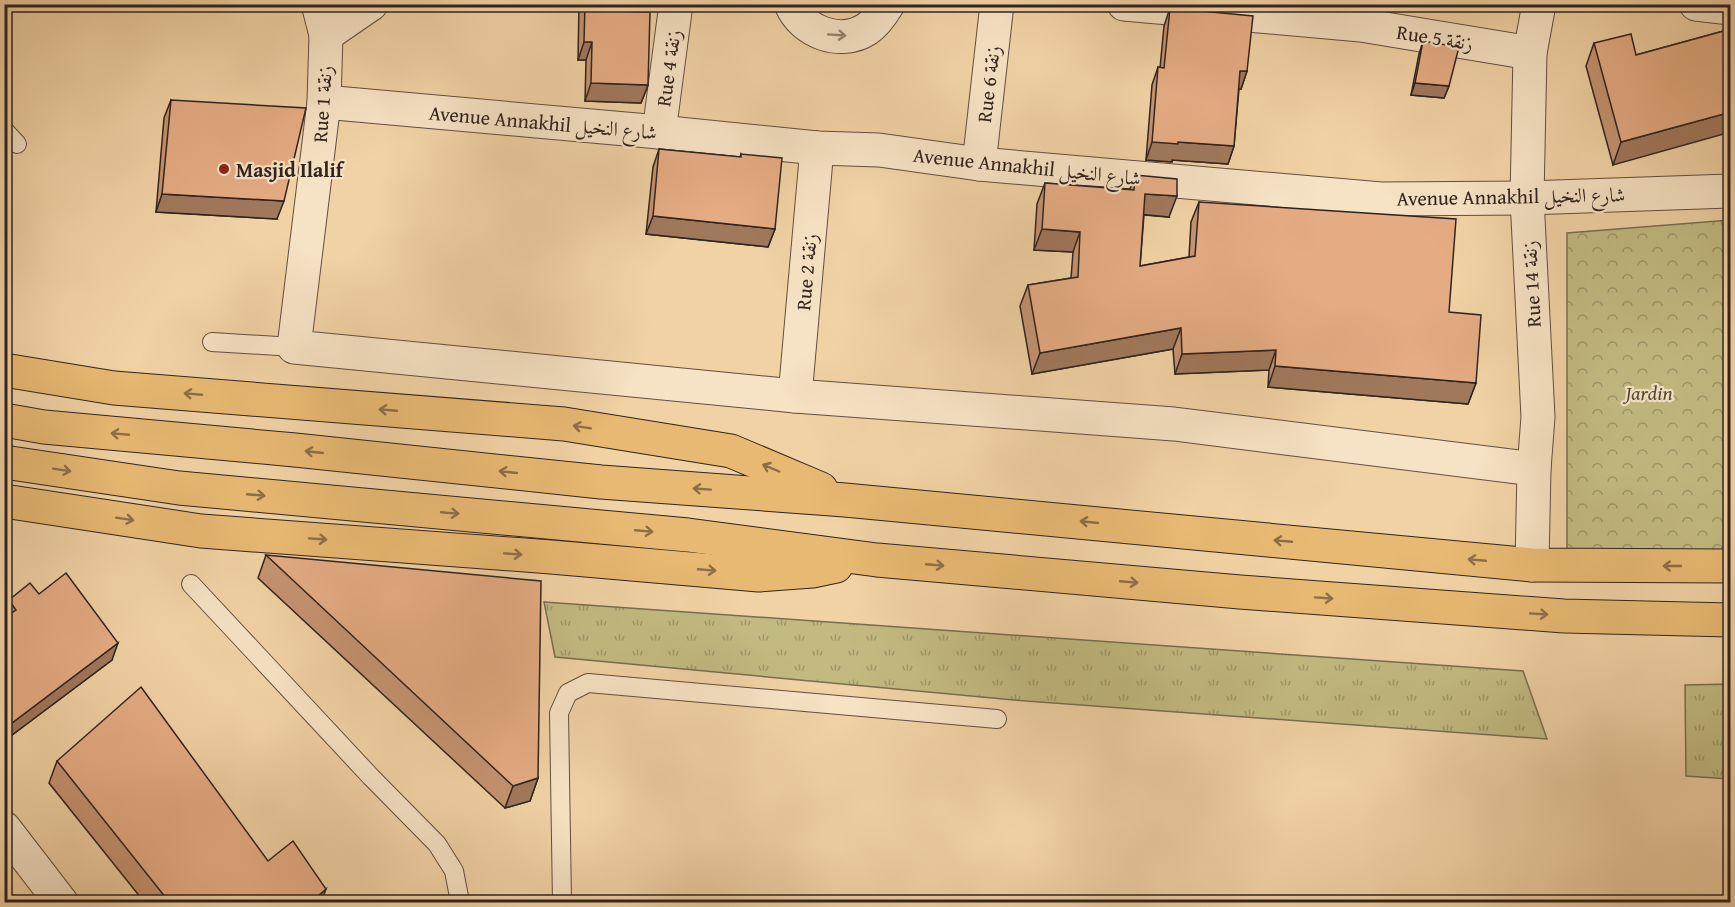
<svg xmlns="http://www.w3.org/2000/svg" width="1735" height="907" viewBox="0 0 1735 907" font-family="'Gentium Book Plus',Amiri,serif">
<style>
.grass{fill:url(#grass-tufts);stroke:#796e50;stroke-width:1.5}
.forest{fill:url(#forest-crowns);stroke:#796e50;stroke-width:1.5}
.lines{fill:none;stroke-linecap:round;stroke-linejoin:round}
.lane-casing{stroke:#604f40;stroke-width:20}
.street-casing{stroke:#604f40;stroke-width:35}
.highway-casing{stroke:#30231e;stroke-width:35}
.lane{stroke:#f6e2c4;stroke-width:18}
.street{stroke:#f6e2c4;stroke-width:33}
.highway{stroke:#e8b972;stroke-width:33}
.wall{fill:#c59472;stroke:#30231e;stroke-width:1.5}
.shaded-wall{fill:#a0785c;stroke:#30231e;stroke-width:1.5}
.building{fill:#e5ac84;stroke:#30231e;stroke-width:1.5}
.oneway{stroke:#938271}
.oneway2{stroke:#8c6e48}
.poi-dot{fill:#8f2418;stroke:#f6e2c4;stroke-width:2}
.labels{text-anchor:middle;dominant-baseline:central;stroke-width:4.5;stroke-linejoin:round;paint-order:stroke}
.street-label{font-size:20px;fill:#30231e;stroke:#f6e2c4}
.poi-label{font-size:20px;font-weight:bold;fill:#30231e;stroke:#f6e2c4;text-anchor:start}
.park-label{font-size:20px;font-style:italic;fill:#544937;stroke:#f6e2c4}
</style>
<defs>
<pattern id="grass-tufts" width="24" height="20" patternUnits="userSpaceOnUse" patternTransform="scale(1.5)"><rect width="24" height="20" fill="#c2ba81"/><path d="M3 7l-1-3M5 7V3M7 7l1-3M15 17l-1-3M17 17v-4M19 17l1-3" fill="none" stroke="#9e9769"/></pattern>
<pattern id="forest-crowns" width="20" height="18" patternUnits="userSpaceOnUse" patternTransform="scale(1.5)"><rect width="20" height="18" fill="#c2ba81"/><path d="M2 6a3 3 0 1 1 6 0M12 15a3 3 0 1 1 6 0" fill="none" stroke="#9e9769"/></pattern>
</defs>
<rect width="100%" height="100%" fill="#f1d2a5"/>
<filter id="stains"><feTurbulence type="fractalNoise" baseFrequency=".00333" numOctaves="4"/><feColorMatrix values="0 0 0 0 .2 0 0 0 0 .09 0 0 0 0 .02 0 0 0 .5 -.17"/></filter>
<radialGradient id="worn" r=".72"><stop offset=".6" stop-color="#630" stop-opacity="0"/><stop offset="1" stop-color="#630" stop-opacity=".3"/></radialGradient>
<!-- grass -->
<g class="grass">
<polygon points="544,602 1523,671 1547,739 1014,700 555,657"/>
<polygon points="1730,684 1730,779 1686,776 1685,685"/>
</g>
<!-- forest -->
<polygon class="forest" points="1730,220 1730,551 1567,553 1567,233"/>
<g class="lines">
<!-- lane casing -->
<g class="lane-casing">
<g id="lane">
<polyline points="4,130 17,144"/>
<polyline points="212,342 294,347"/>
<polyline points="191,584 371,777 437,844 454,871 460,902"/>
<polyline points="562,902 559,713 568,693 588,683 997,719"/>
</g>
</g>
<!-- street casing -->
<g class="street-casing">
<g id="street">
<polyline points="318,4 326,35 324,102 294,347 795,396 1174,424 1534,469"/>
<path d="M791 4C803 33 841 46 867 29 876 23 882 14 888 4"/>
<polyline points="1124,4 1361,25 1530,53"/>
<polyline points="1696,4 1730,8"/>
<polyline points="326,35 371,4"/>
<polyline points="324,102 659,132 817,148 879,150 979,164 1381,199 1527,198 1730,191"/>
<polyline points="659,132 676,4"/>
<polyline points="979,164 997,4"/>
<polyline points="795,396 817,148"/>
<polyline points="1532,565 1534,469 1538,417 1527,198 1530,53 1539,4"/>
<polyline points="4,828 61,902"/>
</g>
</g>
<!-- highway casing -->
<g class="highway-casing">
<g id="highway">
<polyline points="4,370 114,388 564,424 731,451 821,489"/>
<polyline points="4,420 44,427 295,450 601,482 845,500 1532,565 1730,566"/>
<polyline points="4,462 179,488 688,535 877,560 1240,592 1564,616 1730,620"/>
<polyline points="4,501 201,531 551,557 759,575 812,571 836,566"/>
</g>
</g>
<!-- lane -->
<use href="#lane" class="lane"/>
<!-- street -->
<use href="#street" class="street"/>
<!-- highway -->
<use href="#highway" class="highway"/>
</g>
<!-- wall -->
<g class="wall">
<polygon points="579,4 611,4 611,11 648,85 641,103 585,101 586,60 578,60"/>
<polygon points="1170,8 1247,71 1241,89 1239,89 1234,146 1228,164 1172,160 1172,162 1146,160 1152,85 1158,67 1160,68 1164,26"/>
<polygon points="1731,29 1613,165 1586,66 1594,43 1636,55"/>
<polygon points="1423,41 1449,86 1444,98 1411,95 1419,54"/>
<polygon points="171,100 277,219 156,212 164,118"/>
<polygon points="659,149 740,157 741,154 775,229 768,247 646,234 653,167"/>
<polygon points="1135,175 1169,217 1144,215 1140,266 1189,257 1191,222 1199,202 1449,312 1476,383 1468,404 1268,387 1269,370 1175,374 1173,349 1032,374 1020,306 1028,285 1071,278 1073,252 1034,250 1037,204 1045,183 1130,189"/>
<polygon points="266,555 538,778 530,801 505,808 258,578"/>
<polygon points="39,594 112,660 4,741 4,611 9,600"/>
<polygon points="57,761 321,903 145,903 49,783"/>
</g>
<!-- shaded-wall -->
<g class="shaded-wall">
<polygon points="584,42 592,42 586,60 578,60"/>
<polygon points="1240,71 1247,71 1241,89 1234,89"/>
<polygon points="591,83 648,85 641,103 585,101"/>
<polygon points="1415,83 1449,86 1444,98 1411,95"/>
<polygon points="1731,112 1731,132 1613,165 1621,142"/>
<polygon points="1152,142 1178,142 1234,146 1228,164 1172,160 1172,162 1146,160"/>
<polygon points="162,194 284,201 277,219 156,212"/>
<polygon points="1145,194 1177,196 1169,217 1138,214"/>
<polygon points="653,216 775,229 768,247 646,234"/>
<polygon points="1042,229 1080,232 1073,252 1034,250"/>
<polygon points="1181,328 1173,349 1032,374 1040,353"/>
<polygon points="1276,350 1269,370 1175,374 1182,354"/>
<polygon points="1275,366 1476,383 1468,404 1268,387"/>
<polygon points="118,643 112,660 4,741 4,729"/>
<polygon points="538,778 530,801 505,808 513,786"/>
<polygon points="326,889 321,903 310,903"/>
</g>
<!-- building -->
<g class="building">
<polygon points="585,4 611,4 611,11 650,12 648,85 591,83 592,42 584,42"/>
<polygon points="1170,8 1253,16 1247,71 1240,71 1234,146 1178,142 1178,144 1152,142 1158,67 1164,68"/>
<polygon points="1731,29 1731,112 1621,142 1594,43 1631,34 1636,55"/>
<polygon points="1423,41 1459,47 1449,86 1415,83"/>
<polygon points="171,100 306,108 284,201 162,194"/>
<polygon points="659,149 741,157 741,154 782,158 775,229 653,216"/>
<polygon points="1135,175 1177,179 1177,196 1145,194 1140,266 1195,256 1199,202 1456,219 1449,312 1481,315 1476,383 1275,366 1276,350 1182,354 1181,328 1040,353 1028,285 1078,277 1080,232 1042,229 1045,183 1134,190"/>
<polygon points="266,555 541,581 538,778 513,786"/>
<polygon points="66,573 118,643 4,729 4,618 16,610 9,600 30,583 39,594"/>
<polygon points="141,687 268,861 293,841 326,889 310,903 170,903 57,761"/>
</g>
<!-- one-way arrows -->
<defs><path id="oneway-shaft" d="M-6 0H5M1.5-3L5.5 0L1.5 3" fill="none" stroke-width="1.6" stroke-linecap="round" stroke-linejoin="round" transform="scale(1.5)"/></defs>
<use class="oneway" href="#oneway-shaft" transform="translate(837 35) rotate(4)"/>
<g class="oneway2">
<use href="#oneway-shaft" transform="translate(193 394) rotate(-175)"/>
<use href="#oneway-shaft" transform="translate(388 410) rotate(-175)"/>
<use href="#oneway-shaft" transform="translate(582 427) rotate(-171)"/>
<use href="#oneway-shaft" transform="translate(120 434) rotate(-175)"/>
<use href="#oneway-shaft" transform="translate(314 452) rotate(-174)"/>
<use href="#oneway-shaft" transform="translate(771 468) rotate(-157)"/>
<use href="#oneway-shaft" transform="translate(62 470) rotate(9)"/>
<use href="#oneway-shaft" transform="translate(508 472) rotate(-174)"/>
<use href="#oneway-shaft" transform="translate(702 489) rotate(-176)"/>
<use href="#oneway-shaft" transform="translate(256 495) rotate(5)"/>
<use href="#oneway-shaft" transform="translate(450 513) rotate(5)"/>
<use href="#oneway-shaft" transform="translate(125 519) rotate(9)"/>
<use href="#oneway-shaft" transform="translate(1089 522) rotate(-174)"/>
<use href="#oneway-shaft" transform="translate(644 531) rotate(5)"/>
<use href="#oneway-shaft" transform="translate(318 539) rotate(4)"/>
<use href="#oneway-shaft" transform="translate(1283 541) rotate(-175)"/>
<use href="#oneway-shaft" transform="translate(513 554) rotate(4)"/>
<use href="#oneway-shaft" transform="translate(1477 560) rotate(-175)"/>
<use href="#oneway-shaft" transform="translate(935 565) rotate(5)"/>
<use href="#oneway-shaft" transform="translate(1672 566) rotate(-180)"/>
<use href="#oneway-shaft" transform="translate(707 570) rotate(5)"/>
<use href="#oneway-shaft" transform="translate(1129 582) rotate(5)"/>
<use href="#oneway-shaft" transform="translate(1324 598) rotate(4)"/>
<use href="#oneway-shaft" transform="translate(1539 614) rotate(4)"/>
</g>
<!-- markers -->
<circle class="poi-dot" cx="224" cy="169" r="6"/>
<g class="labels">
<!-- street labels -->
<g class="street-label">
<text transform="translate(1435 37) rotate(9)">Rue 5 زنقة</text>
<text transform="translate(668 68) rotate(-82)">Rue 4 زنقة</text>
<text transform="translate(988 84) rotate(-83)">Rue 6 زنقة</text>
<text transform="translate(322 104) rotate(-86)">Rue 1 زنقة</text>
<text transform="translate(543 122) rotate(5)">Avenue Annakhil شارع النخيل</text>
<text transform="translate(1027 166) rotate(6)">Avenue Annakhil شارع النخيل</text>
<text transform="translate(1511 196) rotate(-1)">Avenue Annakhil شارع النخيل</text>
<text transform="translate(806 272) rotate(-85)">Rue 2 زنقة</text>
<text transform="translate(1531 284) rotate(-93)">Rue 14 زنقة</text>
</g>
<!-- poi labels -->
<g class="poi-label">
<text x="236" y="169">Masjid Ilalif</text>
</g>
<!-- park labels -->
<g class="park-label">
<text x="1649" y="392">Jardin</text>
</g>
</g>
<!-- margin -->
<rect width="1735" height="907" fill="none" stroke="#f1d2a5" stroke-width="24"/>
<rect x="6" y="6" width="1723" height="895" fill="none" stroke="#30231e" stroke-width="3"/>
<rect x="12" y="12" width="1711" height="883" fill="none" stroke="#30231e" stroke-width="1.5"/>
<rect width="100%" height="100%" filter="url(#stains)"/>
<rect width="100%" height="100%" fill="url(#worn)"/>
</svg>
